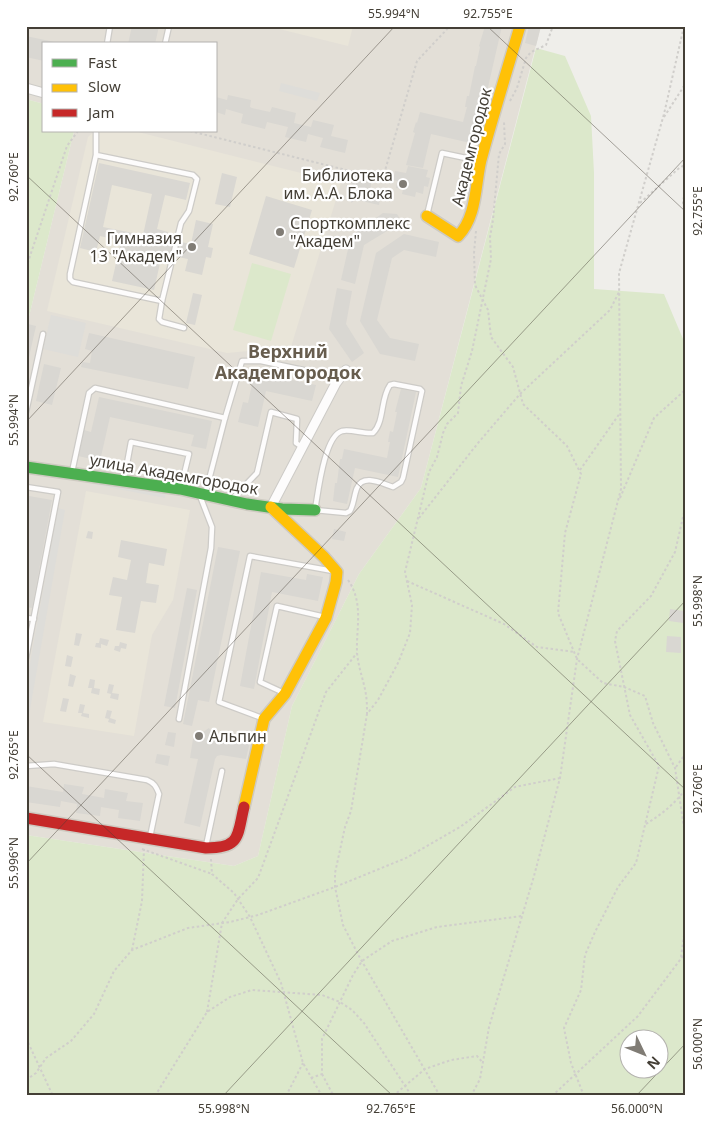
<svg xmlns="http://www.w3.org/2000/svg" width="712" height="1122" viewBox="0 0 712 1122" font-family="'Noto Sans',sans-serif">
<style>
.residential{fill:#e3dfd7}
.education{fill:#e9e5d9}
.green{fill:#dce8cb;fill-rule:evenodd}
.parking{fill:#deddd9}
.building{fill:#d9d7d2;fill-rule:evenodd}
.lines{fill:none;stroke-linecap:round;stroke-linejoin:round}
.lane-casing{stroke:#cdcbc7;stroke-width:7}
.street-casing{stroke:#cdcbc7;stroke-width:11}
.fast-casing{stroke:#cecac1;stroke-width:14}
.slow-casing{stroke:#cecac1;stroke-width:14}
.jam-casing{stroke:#cecac1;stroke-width:14}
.path{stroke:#d0cecb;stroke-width:2;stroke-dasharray:2.5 2.5;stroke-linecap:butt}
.lane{stroke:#fdfcfc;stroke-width:4.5}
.street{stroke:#fdfcfc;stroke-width:9}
.fast{stroke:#4caf50;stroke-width:11}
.slow{stroke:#ffc107;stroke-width:11}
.jam{stroke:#c62828;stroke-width:11}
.ticks{fill:none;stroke:#443f36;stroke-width:1;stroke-opacity:0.45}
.poi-dot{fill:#807c75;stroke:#fff;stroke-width:2}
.labels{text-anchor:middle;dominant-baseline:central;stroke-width:4.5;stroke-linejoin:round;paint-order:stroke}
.street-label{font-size:16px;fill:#443f36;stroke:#fff}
.poi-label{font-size:16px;fill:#443f36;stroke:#fff;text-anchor:end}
.neighbourhood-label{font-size:18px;font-weight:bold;fill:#675d4e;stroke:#fff}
.neatline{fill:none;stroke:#443f36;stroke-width:2}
.ticks-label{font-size:12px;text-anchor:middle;fill:#443f36}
</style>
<rect width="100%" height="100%" fill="#efeeea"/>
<!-- residential -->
<polygon class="residential" points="26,26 541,26 421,488 359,574 292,706 258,856 234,866 26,835 26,329 74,131 216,131 216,44 44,44 44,104 26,99"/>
<!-- education -->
<g class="education">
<polygon points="267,26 353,26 348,46"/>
<polygon points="95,131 134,131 341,183 291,347 227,353 47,311 88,137"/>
<polygon points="86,491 190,510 173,600 152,635 134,736 43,722"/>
</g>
<!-- green -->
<g class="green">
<path d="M536 48 565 56 591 116 594 173V289L664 294 686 346V1096H26V835L234 866 258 856 292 706 359 574 421 488ZM630 1040H660V1070H630Z"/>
<polygon points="26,99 44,104 44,131 74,131 26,329"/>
<polygon points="252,263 291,274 271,341 233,330"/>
</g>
<!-- parking -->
<g class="parking">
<polygon points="281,83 320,93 317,101 279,91"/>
<polygon points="51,315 86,323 78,357 43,349"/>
<polygon points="92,478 166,492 165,498 91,484"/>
<polygon points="58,508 65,510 29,715 26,714 26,685"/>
</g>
<!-- building -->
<g class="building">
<polygon points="132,26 159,26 155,44 128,44"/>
<polygon points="485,26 502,26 475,144 431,134 423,168 406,165 415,133 413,132 416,122 417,123 420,112 463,122 467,107 465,107 467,96 469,96 475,66 476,66 480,47 479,46"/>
<polygon points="529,26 541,26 536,46 525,43"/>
<polygon points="26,36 59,43 59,44 44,44 44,61 26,57"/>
<polygon points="228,95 251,100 250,107 252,108 270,112 272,107 296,113 294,123 311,127 313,120 334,125 331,136 348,140 345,153 320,147 323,138 308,134 306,142 285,137 288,127 267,122 265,129 241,123 243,114 226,109 225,115 216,112 216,97 227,100"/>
<path d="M99 163 190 183 186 200 165 195 157 229 168 232 166 239 191 244 196 220 213 224 208 247 213 248 211 258 206 257 202 275 185 271 188 259 162 254 154 290 112 281 121 241 100 236 96 252 80 248ZM112 185 152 194 143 235 103 227Z"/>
<polygon points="408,166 428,170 426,177 430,178 428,187 424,186 423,194 416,192 415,197 402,194 403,189 396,188 397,181 393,180 395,171 406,173"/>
<polygon points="222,173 237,177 230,207 215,204"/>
<polygon points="353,175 372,179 370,190 381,192 379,205 357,200 360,188 351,186"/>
<polygon points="266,196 312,210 294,268 249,254"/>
<polygon points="383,213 397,214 402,222 364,245 355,284 341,280 351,236"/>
<polygon points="404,234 439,242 436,257 404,250 392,258 377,320 390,338 419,344 415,361 380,354 360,321 376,253"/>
<polygon points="337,288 352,291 346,324 364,353 352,362 329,329"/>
<polygon points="193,293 202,295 195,325 186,323"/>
<polygon points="28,324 36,326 27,366 26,334"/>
<polygon points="89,333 195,357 188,389 81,367 82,362 90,363 92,351 85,349"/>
<polygon points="44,364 61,368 52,405 36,401"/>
<polygon points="254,375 268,378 269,375 316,385 312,401 266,391 258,427 238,422 243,402 248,403"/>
<polygon points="401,389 416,392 398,477 355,468 347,504 333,501 335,483 337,483 340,459 342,459 344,449 387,458 390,442 388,442 390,431 393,432 397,412 395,412"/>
<polygon points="99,397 212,421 206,449 191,446 194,435 110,417 100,461 78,456 84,430 91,432"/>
<polygon points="29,496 52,500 32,608 26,607 26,512"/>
<polygon points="334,529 346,532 344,541 332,539"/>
<polygon points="88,531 93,532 92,539 86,538"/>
<polygon points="121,540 167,549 164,566 149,563 146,583 159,585 156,603 141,601 135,633 116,630 122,597 109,595 113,577 127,580 131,560 118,557"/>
<polygon points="218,547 240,551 209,702 198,700 192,726 183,724"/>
<polygon points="261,572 306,580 307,574 323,577 318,601 272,592 254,689 240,686"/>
<polygon points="187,588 197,590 175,708 164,706"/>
<polygon points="670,609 684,611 683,623 669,621"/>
<polygon points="76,633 82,634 79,646 74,645"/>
<polygon points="667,636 681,637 681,653 666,652"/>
<polygon points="100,638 109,640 107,646 101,644 101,648 95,647 96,643 99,643"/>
<polygon points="120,642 127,644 126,649 121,648 120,652 114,650 115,646 119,646"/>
<polygon points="67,655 73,657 71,667 65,666"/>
<polygon points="70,674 76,676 73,687 68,686"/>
<polygon points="90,679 95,680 94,688 100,689 99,695 91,693 92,688 88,688"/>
<polygon points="109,684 114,685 112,693 119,694 118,700 110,698 111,694 107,693"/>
<polygon points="63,698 69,699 66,712 60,711"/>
<polygon points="80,704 85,705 83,713 89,714 89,718 81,716 82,713 78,713"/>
<polygon points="107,710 112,711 110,718 116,720 115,724 108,722 109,719 105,718"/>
<polygon points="209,728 217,742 224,740 250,742 246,759 221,755 217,756 215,759 200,827 184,823 198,759 190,758 193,739"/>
<polygon points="168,732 176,733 174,747 165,745"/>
<polygon points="157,754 170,756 168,766 155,763"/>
<polygon points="64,784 84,787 82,794 104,798 105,789 128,793 126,801 143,803 140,821 118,818 119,810 101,807 100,816 76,813 77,804 61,801 60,807 26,802 26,786 63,792"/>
</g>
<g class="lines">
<!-- lane casing -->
<g class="lane-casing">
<g id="lane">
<polyline points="107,44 110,26"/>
<polyline points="165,44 169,26"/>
<polyline points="96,131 96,155 70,274 70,279 73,282 162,301 181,223 189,211 197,179 193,175 96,155"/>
<polyline points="427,215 442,153 480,161"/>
<polyline points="162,301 159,319 162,322 184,328"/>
<path d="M394 384 420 389 422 391 403 478 401 482 393 487C383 484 363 473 357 488 354 495 354 504 350 511L346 513 315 510C318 494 324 436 342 431 351 429 363 434 373 433 385 421 380 399 390 385Z"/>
<polyline points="26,412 43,334"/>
<polyline points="225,418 242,361 261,361 308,371"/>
<polyline points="72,472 89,393 95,388 225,418 205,495"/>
<polyline points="124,480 131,442 189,454 181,487"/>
<polyline points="26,487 58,492 26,658"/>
<polyline points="231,500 257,473 271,412 297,419 296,443 302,447"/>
<polyline points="26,618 34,619"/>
<polyline points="284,693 260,682 277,606 325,617"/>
<polyline points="262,718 219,702 250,556 333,571"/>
<polyline points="179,719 211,548 212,527 200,496"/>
<path d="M26 766 54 764 147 780C154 783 156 786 159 794L150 837"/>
<polyline points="206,846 222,771"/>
</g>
</g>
<!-- street casing -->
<g class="street-casing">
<g id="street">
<polyline points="26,88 44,93"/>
<polyline points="271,507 336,383 346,370"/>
</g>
</g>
<!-- fast casing -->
<g class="fast-casing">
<polyline id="fast" points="26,467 180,489 247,504 282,509 315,510"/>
</g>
<!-- slow casing -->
<g class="slow-casing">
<g id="slow">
<path d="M427 216 458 236C477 217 475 185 481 160 493 115 507 71 520 26"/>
<polyline points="244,807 264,719 285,694 326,618 336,582 337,572 324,557 271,507"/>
</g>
</g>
<!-- jam casing -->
<g class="jam-casing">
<path id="jam" d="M26 818 206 848C241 848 237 836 244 807"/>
</g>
<!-- path -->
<g class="path">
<polyline points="510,101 517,88 526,58 531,52 546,45 553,26"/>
<polyline points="664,117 686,83"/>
<polyline points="190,131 370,176 384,174 417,61 450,26"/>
<polyline points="351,171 347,188 353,204"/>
<polyline points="686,187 683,202 686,219"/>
<polyline points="640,203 678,169 686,164"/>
<polyline points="476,231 474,253 475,285 488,310 491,337 513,367 523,404 567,446 581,474 565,533 558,613 577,659 603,683 624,687 645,696 653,723 675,768 686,841"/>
<polyline points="26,268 67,146 78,131"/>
<polyline points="580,470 620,413"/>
<polyline points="620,498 654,418 684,391 684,374 686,372"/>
<polyline points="419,518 478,443 520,394 610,310 619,292"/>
<path d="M348 580C364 603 356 628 357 652 358 667 364 681 366 695 367 701 367 708 367 714"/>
<polyline points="407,581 504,624 537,647 575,652"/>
<polyline points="676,767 686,753"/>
<path d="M646 824C662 814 675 804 686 788"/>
<polyline points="142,849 212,874"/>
<polyline points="211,859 212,874 234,893 250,917 281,983 303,1063 322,1096"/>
<polyline points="132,950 142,901 144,849"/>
<polyline points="681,957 686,921"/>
<polyline points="207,1012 222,923 238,899 258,878 326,692 357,653"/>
<polyline points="26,1038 53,1096"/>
<polyline points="322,1074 332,1093 336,1096"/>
<polyline points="311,1078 322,1074 322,1039 353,975 362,961 392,941 437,927 522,916"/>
<polyline points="26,1080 36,1073 46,1058 71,1041 94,1014 114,971 132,950 188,928 230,922 258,915 335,887 406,858 460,827 515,787 560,778"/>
<polyline points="155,1096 207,1012 230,997 252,990 322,995 340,1002 352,1010 364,1023 409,1092 410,1096"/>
<polyline points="286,1096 303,1063"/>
<polyline points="393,1096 425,1069 451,1060 477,1056 483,1063"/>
<polyline points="440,1096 360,958 343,925 335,887 335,873 345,827 351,811 367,714 378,700 398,663 410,633 412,605 405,572 429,472 437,457 443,433 447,424 458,413 461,386 472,351 491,259 490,237 493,220 499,154 505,144 504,122"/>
<polyline points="471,1096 480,1079 489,1027 534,876 560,778 577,659 621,489 619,273 664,114 684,26"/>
<polyline points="552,1096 638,1016 686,952"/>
<polyline points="584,1096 571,1063 564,1028 581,990 585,955 595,932 618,887 636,863 659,766 630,715 615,641 617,631 651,596 675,552 686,504"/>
</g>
<!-- lane -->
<use href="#lane" class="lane"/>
<!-- street -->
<use href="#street" class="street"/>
<!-- fast -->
<use href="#fast" class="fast"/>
<!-- slow -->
<use href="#slow" class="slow"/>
<!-- jam -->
<use href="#jam" class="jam"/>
</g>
<!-- ticks -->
<path class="ticks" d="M487 26 686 212M26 175 686 790M26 422 395 26M26 754 393 1096M26 864 686 157M223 1096 686 600M636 1096 686 1043"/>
<!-- markers -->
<g class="poi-dot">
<circle cx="403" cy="184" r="5"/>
<circle cx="280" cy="232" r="5"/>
<circle cx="192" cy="247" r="5"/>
<circle cx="199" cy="736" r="5"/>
</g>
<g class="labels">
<!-- street labels -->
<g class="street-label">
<text transform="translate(471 147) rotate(-76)">Академгородок</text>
<text transform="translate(174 474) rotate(10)">улица Академгородок</text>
</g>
<!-- poi labels -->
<g class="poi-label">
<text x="393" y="175">Библиотека<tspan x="393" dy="18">им. А.А. Блока</tspan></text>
<text x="290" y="223" text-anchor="start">Спорткомплекс<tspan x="290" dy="18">"Академ"</tspan></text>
<text x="182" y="238">Гимназия<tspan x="182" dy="18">13 "Академ"</tspan></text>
<text x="209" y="736" text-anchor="start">Альпин</text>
</g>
<!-- neighbourhood labels -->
<g class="neighbourhood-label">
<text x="288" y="351">Верхний<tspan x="288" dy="21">Академгородок</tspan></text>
</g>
</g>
<!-- border -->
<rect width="712" height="1122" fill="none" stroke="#ffffff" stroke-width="55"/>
<!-- legend -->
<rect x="42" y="42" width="175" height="90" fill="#ffffff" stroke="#b4b2af"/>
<rect x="52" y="59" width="25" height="8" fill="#4caf50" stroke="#b4b2af"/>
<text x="88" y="68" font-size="15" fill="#443f36">Fast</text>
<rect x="52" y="84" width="25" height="8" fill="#ffc107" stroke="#b4b2af"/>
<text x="88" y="92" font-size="15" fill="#443f36">Slow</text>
<rect x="52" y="109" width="25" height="8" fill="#c62828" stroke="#b4b2af"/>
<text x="88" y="118" font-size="15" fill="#443f36">Jam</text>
<!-- north arrow -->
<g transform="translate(644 1054) rotate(133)"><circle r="24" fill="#ffffff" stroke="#b4b2af"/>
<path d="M0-4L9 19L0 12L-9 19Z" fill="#807c75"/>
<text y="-8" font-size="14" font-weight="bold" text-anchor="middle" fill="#443f36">N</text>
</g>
<rect x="28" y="28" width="656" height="1066" class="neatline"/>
<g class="ticks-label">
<text x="394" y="18">55.994°N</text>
<text x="488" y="18">92.755°E</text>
<text transform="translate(14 177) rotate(-90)" y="4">92.760°E</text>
<text transform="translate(698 211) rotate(-90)" y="4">92.755°E</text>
<text transform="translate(14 420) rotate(-90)" y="4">55.994°N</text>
<text transform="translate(698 601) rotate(-90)" y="4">55.998°N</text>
<text transform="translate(14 755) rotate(-90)" y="4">92.765°E</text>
<text transform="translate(698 789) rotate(-90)" y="4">92.760°E</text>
<text transform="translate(14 863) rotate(-90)" y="4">55.996°N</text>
<text transform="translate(698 1044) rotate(-90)" y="4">56.000°N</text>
<text x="224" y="1113">55.998°N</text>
<text x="391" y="1113">92.765°E</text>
<text x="637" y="1113">56.000°N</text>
</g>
</svg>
